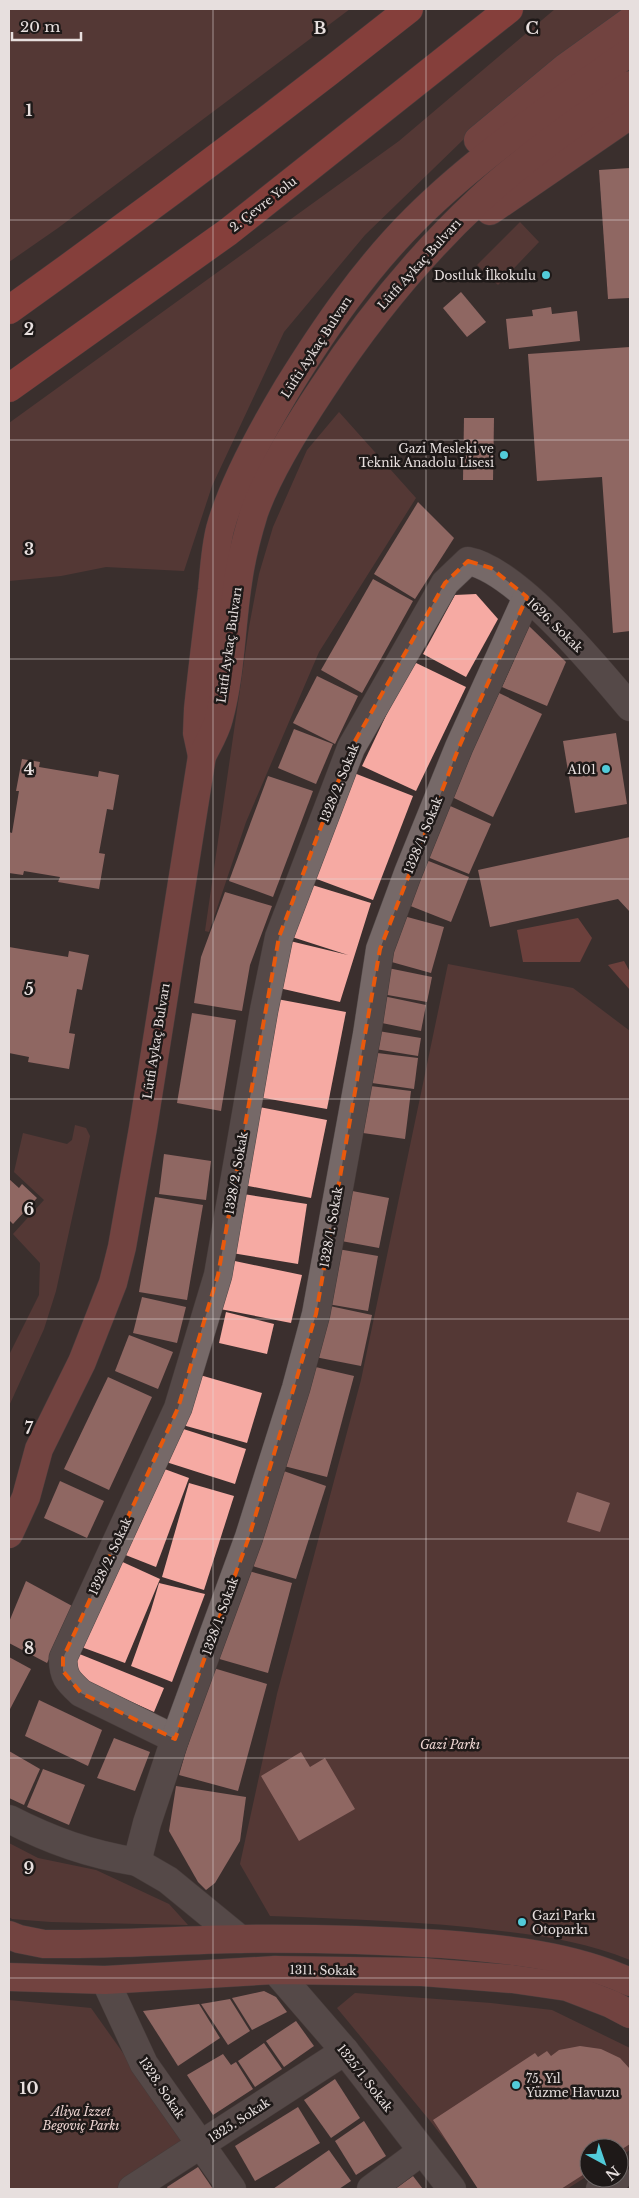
<svg xmlns="http://www.w3.org/2000/svg" width="639" height="2198" viewBox="0 0 639 2198" font-family="'Libre Baskerville',serif">
<style>
.green{fill:#74433f}
.water{fill:#a9554f}
.building{fill:#f6aaa3}
.lines{fill:none;stroke-linecap:round;stroke-linejoin:round}
.minor-casing{stroke:#554b4a;stroke-width:29}
.major-casing{stroke:#554b4a;stroke-width:29}
.highway-casing{stroke:#554b4a;stroke-width:29}
.minor{stroke:#766968;stroke-width:28}
.major{stroke:#b65b58;stroke-width:28}
.highway{stroke:#e1524d;stroke-width:28}
.marked{fill:none;stroke:#e8590c;stroke-width:4;stroke-dasharray:10 6;stroke-linejoin:round}
.grid{fill:none;stroke:#e7dfde;stroke-width:1;stroke-opacity:0.55}
.poi-dot{fill:#52cbd9;stroke:#1e1918;stroke-width:2}
.labels{text-anchor:middle;dominant-baseline:central;stroke-width:5;stroke-linejoin:round;paint-order:stroke}
.street-label{font-size:12px;fill:#e7dfde;stroke:#1e1918}
.poi-label{font-size:12px;fill:#e7dfde;stroke:#1e1918;text-anchor:end}
.park-label{font-size:12px;font-style:italic;fill:#eed5d2;stroke:#1e1918}
.grid-label{font-size:16px;text-anchor:middle;font-weight:bold;fill:#e7dfde;stroke:#1e1918;stroke-width:5;stroke-linejoin:round;paint-order:stroke}
</style>
<rect width="100%" height="100%" fill="#3b2f2e"/>
<!-- green -->
<g class="green">
<polygon points="9,9 350,9 58,228 9,262"/>
<polygon points="555,9 630,9 499,105 365,235 284,332 212,486 184,571 106,567 61,576 9,581 9,423 399,141"/>
<polygon points="520,222 539,242 498,285 477,265"/>
<polygon points="339,412 416,498 319,652 246,822 209,932 205,931 249,627 259,574 273,527 307,450"/>
<path d="M448 964 573 988 630 1031V1960C588 1943 546 1936 501 1931 424 1921 347 1919 270 1916L240 1864 277 1694 361 1380Z"/>
<polygon points="75,1125 86,1128 90,1136 56,1291 44,1329 9,1406 9,1355 39,1295 40,1263 13,1234 44,1200 14,1172 23,1133 67,1144 72,1140"/>
<polygon points="9,1843 38,1858 96,1870 169,1904 188,1925 51,1922 12,1919 9,1917"/>
<polygon points="355,1993 491,2003 552,2010 630,2048 630,2150 619,2157 619,2148 589,2148 589,2175 567,2189 483,2189 431,2122 337,2008"/>
<polygon points="9,2000 91,2008 187,2143 116,2189 9,2189"/>
</g>
<!-- water -->
<g class="water">
<polygon points="578,918 592,938 580,962 523,962 517,930"/>
<polygon points="624,961 630,972 630,990 608,965"/>
</g>
<!-- building -->
<g class="building">
<polygon points="630,168 630,298 608,299 599,170"/>
<polygon points="461,292 486,322 467,337 443,308"/>
<polygon points="551,307 552,314 577,311 580,341 509,349 506,319 533,316 532,310"/>
<polygon points="630,347 630,631 613,633 602,477 537,481 528,354"/>
<polygon points="464,418 494,418 493,480 463,480"/>
<polygon points="418,502 454,538 415,599 374,574"/>
<polygon points="373,579 413,601 362,693 321,670"/>
<polygon points="476,594 498,619 466,677 423,654 455,595"/>
<polygon points="529,626 566,662 547,706 502,687"/>
<polygon points="412,661 466,687 416,791 362,766"/>
<polygon points="317,676 358,696 335,744 293,723"/>
<polygon points="499,693 542,714 493,817 450,796"/>
<polygon points="294,729 333,744 316,784 278,768"/>
<polygon points="616,733 627,804 575,813 563,741"/>
<polygon points="22,759 40,762 39,767 98,777 99,771 119,775 113,810 107,809 99,853 105,854 99,889 58,882 60,877 24,871 23,875 9,873 9,832 12,833 19,791 16,791"/>
<polygon points="354,773 413,796 373,900 314,878"/>
<polygon points="268,776 313,791 273,897 229,881"/>
<polygon points="448,805 491,824 469,874 425,856"/>
<polygon points="630,837 630,912 618,899 490,927 478,870"/>
<polygon points="426,860 469,877 451,922 408,905"/>
<polygon points="309,884 371,903 340,1002 279,988 290,941 348,955 292,937"/>
<polygon points="225,892 272,906 250,965 242,1011 194,1003 201,957"/>
<polygon points="400,915 444,927 431,973 388,961"/>
<polygon points="9,947 68,957 69,951 89,955 82,990 77,989 69,1033 75,1034 69,1069 28,1062 29,1057 9,1053"/>
<polygon points="388,968 432,977 427,1002 382,994"/>
<polygon points="383,996 426,1005 421,1031 377,1022"/>
<polygon points="277,999 346,1012 327,1109 258,1097"/>
<polygon points="192,1013 236,1020 221,1111 177,1103"/>
<polygon points="372,1030 421,1038 418,1056 369,1048"/>
<polygon points="369,1052 418,1058 414,1089 365,1082"/>
<polygon points="362,1085 411,1091 405,1139 356,1132"/>
<polygon points="254,1106 327,1120 311,1198 238,1184"/>
<polygon points="164,1154 211,1161 206,1200 159,1194"/>
<polygon points="9,1179 19,1188 22,1184 37,1198 13,1224 9,1220"/>
<polygon points="347,1190 389,1198 379,1248 336,1240"/>
<polygon points="237,1193 307,1204 298,1264 226,1252"/>
<polygon points="155,1197 203,1205 187,1300 139,1292"/>
<polygon points="332,1248 378,1256 368,1311 322,1303"/>
<polygon points="230,1260 302,1275 291,1323 220,1309"/>
<polygon points="142,1297 186,1307 177,1343 133,1333"/>
<polygon points="325,1305 372,1315 361,1366 315,1357"/>
<polygon points="226,1312 274,1324 267,1354 219,1343"/>
<polygon points="129,1335 173,1352 158,1389 115,1371"/>
<polygon points="307,1365 354,1376 327,1477 280,1465"/>
<polygon points="193,1373 262,1393 247,1443 179,1424"/>
<polygon points="108,1377 152,1397 109,1490 64,1469"/>
<polygon points="174,1426 246,1449 235,1484 163,1461"/>
<polygon points="159,1467 189,1478 156,1567 123,1554"/>
<polygon points="278,1469 326,1486 296,1579 246,1564"/>
<polygon points="60,1481 104,1501 87,1538 44,1518"/>
<polygon points="189,1483 234,1496 204,1590 162,1577"/>
<polygon points="577,1492 610,1503 600,1532 567,1522"/>
<polygon points="116,1559 160,1579 125,1663 76,1645"/>
<polygon points="245,1570 292,1583 268,1673 216,1658"/>
<polygon points="26,1581 74,1607 47,1663 9,1643 9,1622"/>
<polygon points="159,1583 205,1594 172,1682 131,1666 151,1610"/>
<polygon points="72,1651 164,1688 154,1712 69,1674"/>
<polygon points="9,1657 31,1669 9,1711"/>
<polygon points="210,1667 267,1684 238,1791 179,1775"/>
<polygon points="39,1700 102,1730 88,1766 25,1736"/>
<polygon points="114,1738 150,1752 135,1791 97,1778"/>
<polygon points="9,1751 40,1769 24,1805 9,1798"/>
<polygon points="301,1752 310,1767 325,1758 355,1809 299,1841 261,1776"/>
<polygon points="43,1769 85,1785 69,1825 27,1807"/>
<polygon points="176,1786 246,1797 240,1841 215,1883 206,1890 198,1882 169,1831"/>
<polygon points="264,1991 276,1997 287,2012 252,2030 232,1998"/>
<polygon points="230,1999 250,2031 228,2045 201,2004"/>
<polygon points="199,2004 220,2038 178,2066 143,2011"/>
<polygon points="296,2021 314,2046 284,2067 266,2041"/>
<polygon points="264,2043 282,2069 255,2087 238,2061"/>
<polygon points="580,2046 601,2049 620,2058 630,2069 630,2144 619,2151 619,2148 589,2148 589,2171 561,2189 478,2189 433,2120 535,2053 538,2057 547,2051 551,2056 559,2050"/>
<polygon points="223,2054 231,2065 236,2062 253,2089 213,2115 187,2075"/>
<polygon points="335,2079 360,2118 331,2138 304,2100"/>
<polygon points="298,2107 320,2143 255,2181 235,2146"/>
<polygon points="364,2121 386,2156 356,2175 335,2141"/>
<polygon points="329,2150 351,2181 339,2189 273,2189"/>
<polygon points="198,2167 213,2189 168,2189 167,2187"/>
<polygon points="413,2176 423,2189 395,2189"/>
</g>
<g class="lines">
<!-- minor casing -->
<g class="minor-casing">
<g id="minor">
<path d="M175 1739 81 1693C68 1681 63 1677 63 1658L178 1408 218 1275 264 1010 279 937 351 748 445 583 468 561C517 570 597 668 630 707"/>
<path d="M9 1819C52 1841 89 1854 137 1862L147 1823 175 1739 249 1537 296 1388 316 1314 367 1034 380 949 408 873 459 747 527 597"/>
<polyline points="137,1862 168,1880 240,1939"/>
<polyline points="275,1970 345,2051 452,2189"/>
<polyline points="105,1980 144,2064 232,2189"/>
<polyline points="132,2189 345,2051"/>
<polyline points="371,2189 422,2151"/>
<polyline points="600,2189 617,2178"/>
</g>
</g>
<!-- major casing -->
<g class="major-casing">
<g id="major">
<polyline points="478,140 566,67 630,21"/>
<polyline points="490,211 630,115"/>
<path d="M202 756 197 733 198 709C202 670 207 630 212 590 214 570 215 549 220 529 232 484 264 427 288 387 325 327 365 269 415 219 479 155 556 104 630 52"/>
<path d="M9 1534 26 1497 39 1449 82 1362 113 1283 122 1247 143 1128 202 756C208 744 216 731 219 718 231 674 231 627 238 582 241 559 247 536 254 513 268 473 298 425 322 389 367 320 418 257 478 201 525 157 578 121 630 85"/>
<path d="M9 1935 19 1939 44 1944C110 1945 176 1940 241 1939 308 1938 375 1940 442 1944 506 1949 571 1955 630 1982"/>
<polyline points="9,1977 105,1980 275,1970 422,1972 512,1979 567,1987 611,2004 630,2014"/>
</g>
</g>
<!-- highway casing -->
<g class="highway-casing">
<g id="highway">
<path d="M9 310C145 213 278 113 409 9"/>
<polyline points="9,388 228,232 509,9"/>
</g>
</g>
<!-- minor -->
<use href="#minor" class="minor"/>
<!-- major -->
<use href="#major" class="major"/>
<!-- highway -->
<use href="#highway" class="highway"/>
</g>
<!-- marked area -->
<path d="M0 0H639V2198H0ZM468 561 491 568 527 597 459 747 380 949 316 1314 249 1537 175 1739 81 1693 63 1671V1658L178 1408 218 1275 279 937 351 748 445 583Z" fill="#3b2f2e" fill-opacity=".55" fill-rule="evenodd"/>
<path class="marked" d="M468 561 491 568 527 597 459 747 380 949 316 1314 249 1537 175 1739 81 1693 63 1671V1658L178 1408 218 1275 279 937 351 748 445 583Z"/>
<!-- grid -->
<path class="grid" d="M213 9V2189M426 9V2189M9 220H630M9 440H630M9 659H630M9 879H630M9 1099H630M9 1319H630M9 1539H630M9 1758H630M9 1978H630"/>
<!-- markers -->
<g class="poi-dot">
<circle cx="546" cy="275" r="5"/>
<circle cx="504" cy="455" r="5"/>
<circle cx="606" cy="769" r="5"/>
<circle cx="522" cy="1922" r="5"/>
<circle cx="516" cy="2085" r="5"/>
</g>
<g class="labels">
<!-- street labels -->
<g class="street-label">
<text transform="translate(263 204) rotate(-38)">2. Çevre Yolu</text>
<text transform="translate(419 264) rotate(-48)">Lütfi Aykaç Bulvarı</text>
<text transform="translate(316 347) rotate(-57)">Lüfti Aykaç Bulvarı</text>
<text transform="translate(555 625) rotate(44)">1626. Sokak</text>
<text transform="translate(229 645) rotate(-82)">Lütfi Aykaç Bulvarı</text>
<text transform="translate(339 783) rotate(-68)">1328/2. Sokak</text>
<text transform="translate(423 835) rotate(-68)">1328/1. Sokak</text>
<text transform="translate(156 1041) rotate(-81)">Lütfi Aykaç Bulvarı</text>
<text transform="translate(236 1173) rotate(-80)">1328/2. Sokak</text>
<text transform="translate(331 1227) rotate(-80)">1328/1. Sokak</text>
<text transform="translate(110 1556) rotate(-65)">1328/2. Sokak</text>
<text transform="translate(220 1616) rotate(-70)">1328/1. Sokak</text>
<text transform="translate(323 1970) rotate(1)">1311. Sokak</text>
<text transform="translate(365 2078) rotate(52)">1325/1. Sokak</text>
<text transform="translate(162 2088) rotate(56)">1328. Sokak</text>
<text transform="translate(239 2120) rotate(-33)">1325. Sokak</text>
</g>
<!-- poi labels -->
<g class="poi-label">
<text x="536" y="275">Dostluk İlkokulu</text>
<text x="494" y="448">Gazi Mesleki ve<tspan x="494" dy="14">Teknik Anadolu Lisesi</tspan></text>
<text x="596" y="769">A101</text>
<text x="532" y="1915" text-anchor="start">Gazi Parkı<tspan x="532" dy="14">Otoparkı</tspan></text>
<text x="526" y="2078" text-anchor="start">75. Yıl<tspan x="526" dy="14">Yüzme Havuzu</tspan></text>
</g>
<!-- park labels -->
<g class="park-label">
<text x="450" y="1744">Gazi Parkı</text>
<text x="81" y="2111">Aliya İzzet<tspan x="81" dy="14">Begoviç Parkı</tspan></text>
</g>
</g>
<g class="grid-label">
<text x="320" y="34">B</text>
<text x="532" y="34">C</text>
<text x="29" y="116">1</text>
<text x="29" y="335">2</text>
<text x="29" y="555">3</text>
<text x="29" y="775">4</text>
<text x="29" y="995">5</text>
<text x="29" y="1215">6</text>
<text x="29" y="1434">7</text>
<text x="29" y="1654">8</text>
<text x="29" y="1874">9</text>
<text x="29" y="2094">10</text>
</g>
<!-- border -->
<rect width="639" height="2198" fill="none" stroke="#e7dfde" stroke-width="20"/>
<!-- north arrow -->
<g transform="translate(604 2163) rotate(140)"><circle r="24" fill="#1e1918" stroke="#6e6867"/>
<path d="M0-4L9 19L0 12L-9 19Z" fill="#52cbd9"/>
<text y="-8" font-size="14" font-weight="bold" text-anchor="middle" fill="#e7dfde">N</text>
</g>
<!-- scale -->
<path d="M12 32v8h69v-8" fill="none" stroke="#e7dfde" stroke-width="2.5"/>
<text x="20" y="32" font-size="15" fill="#e7dfde" stroke="#1e1918" stroke-width="4" paint-order="stroke">20 m</text>
</svg>
